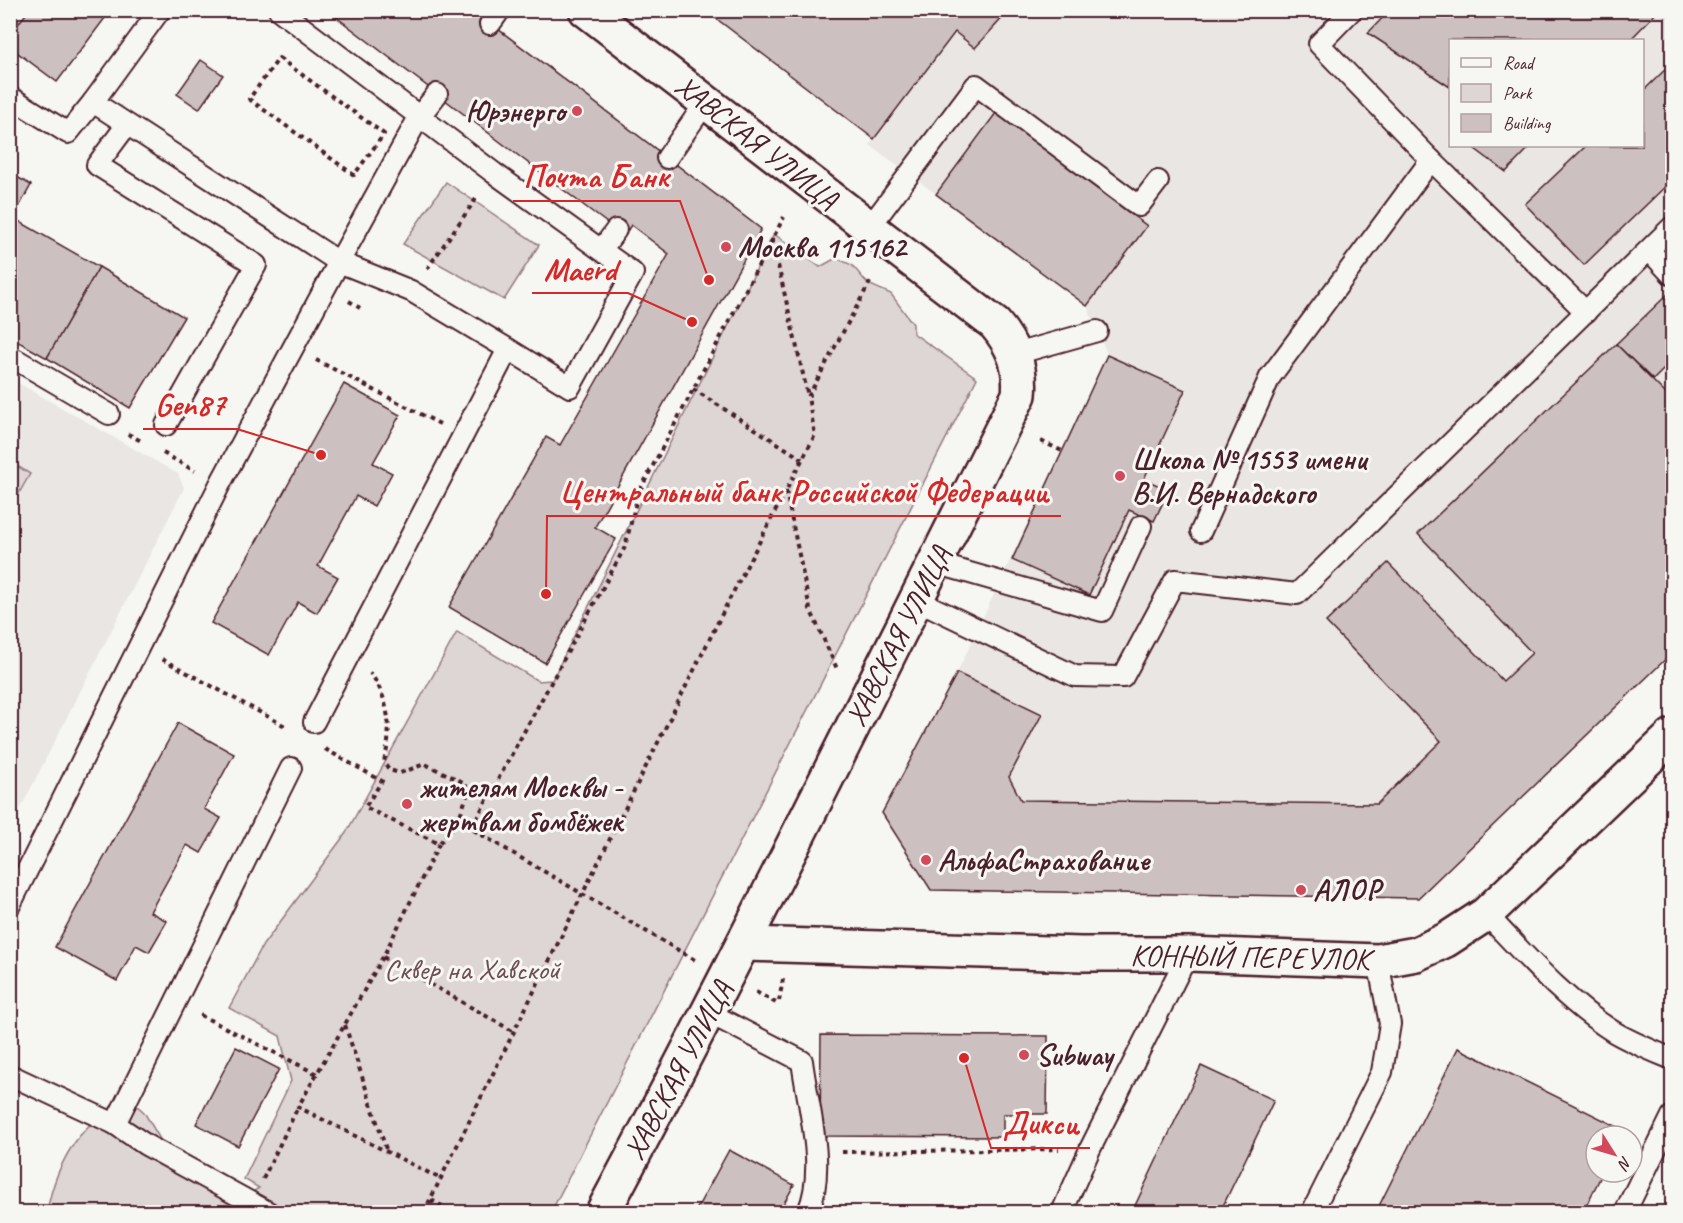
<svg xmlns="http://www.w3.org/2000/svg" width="1683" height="1223" viewBox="0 0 1683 1223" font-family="Caveat,sans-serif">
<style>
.built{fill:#e9e6e3;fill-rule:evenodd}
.green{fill:#ddd6d5;stroke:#947a80;stroke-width:1.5}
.building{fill:#ccc1c0;stroke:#4a1f2b;stroke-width:1.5}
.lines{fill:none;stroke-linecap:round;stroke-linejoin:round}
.lane-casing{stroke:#4a1f2b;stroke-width:24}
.street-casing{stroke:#4a1f2b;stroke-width:38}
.path{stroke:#4a1f2b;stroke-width:4;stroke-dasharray:4.5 4.5;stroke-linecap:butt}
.lane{stroke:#f6f6f2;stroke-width:20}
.street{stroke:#f6f6f2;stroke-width:33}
.poi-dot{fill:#d1495b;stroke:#f6f6f2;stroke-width:2}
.labels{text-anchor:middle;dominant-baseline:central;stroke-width:6;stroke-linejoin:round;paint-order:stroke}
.poi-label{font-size:30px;font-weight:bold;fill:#4a1f2b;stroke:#f6f6f2;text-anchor:start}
.street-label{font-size:30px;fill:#4a1f2b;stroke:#f6f6f2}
.park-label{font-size:30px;fill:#6f4d56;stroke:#f6f6f2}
.leader{fill:none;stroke:#d62828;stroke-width:2}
.callout-dot{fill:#d62828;stroke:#f6f6f2;stroke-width:2}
.callout-label{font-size:32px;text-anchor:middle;font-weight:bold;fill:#d62828;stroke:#f6f6f2;stroke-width:6;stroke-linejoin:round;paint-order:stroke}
</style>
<rect width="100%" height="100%" fill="#f6f6f2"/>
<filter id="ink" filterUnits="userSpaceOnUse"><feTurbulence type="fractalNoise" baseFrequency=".0167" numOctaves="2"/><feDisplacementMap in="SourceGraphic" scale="12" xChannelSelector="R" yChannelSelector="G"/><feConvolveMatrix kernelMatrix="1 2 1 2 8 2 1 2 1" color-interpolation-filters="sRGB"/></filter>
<g filter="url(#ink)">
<!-- built -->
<g class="built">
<path d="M705 11H1672V653L1418 898 931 890 882 813 957 673 1107 354 1087 306 870 145 874 139ZM1450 40H1642V146H1450Z"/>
<polygon points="11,379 178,474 184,488 11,827"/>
</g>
<!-- green -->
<g class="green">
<polygon points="446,182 539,245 504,300 403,244"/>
<path d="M774 234 820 267 836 258 852 265 868 284 891 294 913 324V333L977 378 551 1212H47C56 1162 81 1121 128 1098L144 1112 174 1163 248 1195 259 1188 244 1179 291 1081 280 1036 229 1008 263 945 346 833 457 632 538 681 552 680Z"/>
<polygon points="11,462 30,474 11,507"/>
</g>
<!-- building -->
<g class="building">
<polygon points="29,10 111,10 57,82 10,47 10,34"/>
<polygon points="327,10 473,10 761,229 595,527 616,539 545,663 449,607 546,437 560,445 669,254 631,225 624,236"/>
<polygon points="705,10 1001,10 1006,14 975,48 955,32 874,139"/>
<polygon points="1390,10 1659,10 1630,40 1450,40 1450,87 1368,33"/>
<polygon points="201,60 223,75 199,109 177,94"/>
<polygon points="1672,63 1672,180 1584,265 1525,204 1586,146 1642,146 1642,92"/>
<polygon points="996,113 1147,226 1087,306 936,194"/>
<polygon points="1471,146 1531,146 1506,172"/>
<polygon points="10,173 31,185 13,218 99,267 47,358 10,337"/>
<polygon points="99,267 184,317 130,408 47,358"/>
<polygon points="1669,293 1672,296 1672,361 1653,380 1616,344"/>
<polygon points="1616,344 1672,400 1672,653 1418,898 931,890 882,813 957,673 1042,714 1009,777 1021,800 1377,804 1441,741 1326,622 1388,563 1503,681 1532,653 1418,534"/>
<polygon points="1107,355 1185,390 1144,479 1169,490 1154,521 1129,510 1089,595 1012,560"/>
<polygon points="344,384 400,415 373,463 392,473 374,506 356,496 318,566 338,577 317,613 298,602 269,655 211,623"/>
<polygon points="178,723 234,754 204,809 221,818 201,853 187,845 150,912 167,921 149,952 136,945 117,981 55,947"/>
<polygon points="821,1035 1048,1036 1047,1114 1003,1114 1003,1137 820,1136"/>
<polygon points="236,1047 279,1069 238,1146 196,1124"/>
<polygon points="1458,1048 1624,1130 1621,1136 1596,1136 1596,1172 1603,1172 1583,1212 1376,1212"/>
<polygon points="1201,1066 1274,1100 1220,1212 1132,1212"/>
<polygon points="729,1150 794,1185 779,1212 695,1212"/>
</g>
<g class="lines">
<!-- lane casing -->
<g class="lane-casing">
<g id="lane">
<polyline points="160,10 93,102 339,262 419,117 437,94"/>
<polyline points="279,10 494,173 633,273 570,387 508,349"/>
<polyline points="1352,10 1319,44 1431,160 1586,312"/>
<polyline points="490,24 500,10"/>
<polyline points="10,97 68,133 93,102"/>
<polyline points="126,126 97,165 256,265 166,425"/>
<polyline points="667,158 706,102"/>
<polyline points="869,228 976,85 1139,206 1158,181"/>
<polyline points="602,249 616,230"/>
<polyline points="1649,250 1672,275"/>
<polyline points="1015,354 1097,331"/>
<polyline points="10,356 109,414"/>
<polyline points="1201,531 1270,377 1431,160"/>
<polyline points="935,563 1102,611 1141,526"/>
<polyline points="917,600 1075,676 1123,677 1175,580 1297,594 1672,227"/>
<polyline points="10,905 220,484 339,262 411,291 508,349 314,722"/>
<path d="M1486 914C1525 955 1566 1002 1614 1032 1633 1043 1653 1051 1672 1059"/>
<path d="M709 1013 802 1061C808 1108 827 1168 808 1212"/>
<polyline points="10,1075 115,1124"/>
<polyline points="268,1212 146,1145 115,1124 291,768"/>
<polyline points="1062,1212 1090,1149 1188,954"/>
<polyline points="1312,1212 1382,1072 1390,1024 1378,961"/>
<polyline points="1625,1212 1672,1116"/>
</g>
</g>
<!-- street casing -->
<g class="street-casing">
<g id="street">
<path d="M586 10 995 324C1013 345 1022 367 1019 395 881 668 747 943 603 1212"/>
<polyline points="744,944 1081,954 1188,954 1378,961 1416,954 1446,940 1486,914 1672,736"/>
</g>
</g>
<!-- path -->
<g class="path">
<polygon points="279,58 384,134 354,175 249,99"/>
<polyline points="772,239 808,396"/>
<polyline points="427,269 478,196"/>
<polyline points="349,301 360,308"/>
<polyline points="316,360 440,424"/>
<polyline points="693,389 802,459"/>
<polyline points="128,434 143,442"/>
<polyline points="1041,441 1062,451"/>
<polyline points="163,453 195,471"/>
<polyline points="786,491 810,609 838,671"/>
<polyline points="162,659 287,727"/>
<path d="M325 749 382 781 365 807 439 844 458 821 468 793 465 783 425 764 400 773 389 770 384 761C393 732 389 697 370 673"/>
<polyline points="458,821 695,960"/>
<polyline points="472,827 625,547 638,494 784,217"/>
<polyline points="439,844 383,957 298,1107 441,1179"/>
<polyline points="383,957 516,1033"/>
<polyline points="756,992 776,1003"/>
<polyline points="779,1001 783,979"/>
<polyline points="200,1015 317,1074"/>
<polyline points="345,1025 386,1149"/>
<polyline points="842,1152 1059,1149"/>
<polyline points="263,1179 298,1107"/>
<polyline points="431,1200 454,1212"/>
<polyline points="431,1200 436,1212"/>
<polyline points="424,1212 726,606 815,435 808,397 870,282"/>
</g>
<!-- lane -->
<use href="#lane" class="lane"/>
<!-- street -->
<use href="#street" class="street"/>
</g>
</g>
<!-- markers -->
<g class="poi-dot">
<circle cx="577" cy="111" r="6"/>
<circle cx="726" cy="247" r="6"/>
<circle cx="1120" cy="476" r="6"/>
<circle cx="407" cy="804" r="6"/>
<circle cx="926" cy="860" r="6"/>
<circle cx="1301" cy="890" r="6"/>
<circle cx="1024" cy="1055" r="6"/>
</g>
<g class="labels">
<!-- poi labels -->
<g class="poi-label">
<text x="565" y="111" text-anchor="end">Юрэнерго</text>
<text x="738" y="247">Москва 115162</text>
<text x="1132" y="459">Школа № 1553 имени<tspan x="1132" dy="34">В.И. Вернадского</tspan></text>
<text x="419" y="787">жителям Москвы -<tspan x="419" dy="34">жертвам бомбёжек</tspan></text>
<text x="938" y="860">АльфаСтрахование</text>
<text x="1313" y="890">АЛОР</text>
<text x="1036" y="1055">Subway</text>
</g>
<!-- street labels -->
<g class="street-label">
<text transform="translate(757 142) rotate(38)">ХАВСКАЯ УЛИЦА</text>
<text transform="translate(898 636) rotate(-63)">ХАВСКАЯ УЛИЦА</text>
<text transform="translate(1250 957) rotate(1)">КОННЫЙ ПЕРЕУЛОК</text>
<text transform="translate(678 1070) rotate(-62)">ХАВСКАЯ УЛИЦА</text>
</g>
<!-- park labels -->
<g class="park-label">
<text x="472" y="969">Сквер на Хавской</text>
</g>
</g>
<!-- callouts -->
<path class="leader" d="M709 280L680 201H513M692 322L628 293H532M321 455L237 429H143M546 594L547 516H1061M964 1058L991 1148H1090"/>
<g class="callout-dot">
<circle cx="709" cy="280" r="6"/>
<circle cx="692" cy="322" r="6"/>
<circle cx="321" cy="455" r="6"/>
<circle cx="546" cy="594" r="6"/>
<circle cx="964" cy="1058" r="6"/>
</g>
<g class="callout-label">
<text x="596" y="187">Почта Банк</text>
<text x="580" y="280">Maerd</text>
<text x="190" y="415">Gen87</text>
<text x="804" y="502">Центральный банк Российской Федерации</text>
<text x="1041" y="1134">Дикси</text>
</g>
<!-- margin -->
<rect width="1683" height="1223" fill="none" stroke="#f6f6f2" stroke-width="36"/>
<rect x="18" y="18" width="1647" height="1187" fill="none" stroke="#4a1f2b" stroke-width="2" filter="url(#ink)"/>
<!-- legend -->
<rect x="1449" y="39" width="195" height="108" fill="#f6f6f2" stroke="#b1a0a2" stroke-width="1.5"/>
<rect x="1461" y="58" width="30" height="9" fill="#f6f6f2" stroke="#b1a0a2" stroke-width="1.5"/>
<text x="1503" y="69" font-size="18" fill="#4a1f2b">Road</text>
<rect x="1461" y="84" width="30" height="18" fill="#ddd6d5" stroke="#b1a0a2" stroke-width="1.5"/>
<text x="1503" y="99" font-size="18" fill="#4a1f2b">Park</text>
<rect x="1461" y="114" width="30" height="18" fill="#ccc1c0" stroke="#b1a0a2" stroke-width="1.5"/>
<text x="1503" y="129" font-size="18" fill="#4a1f2b">Building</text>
<!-- north arrow -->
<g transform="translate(1614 1154) rotate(127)"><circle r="28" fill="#f6f6f2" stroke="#b1a0a2" stroke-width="1.5"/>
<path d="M0-4.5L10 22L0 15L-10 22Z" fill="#d1495b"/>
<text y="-9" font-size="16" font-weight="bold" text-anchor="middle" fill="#4a1f2b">N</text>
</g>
</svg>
